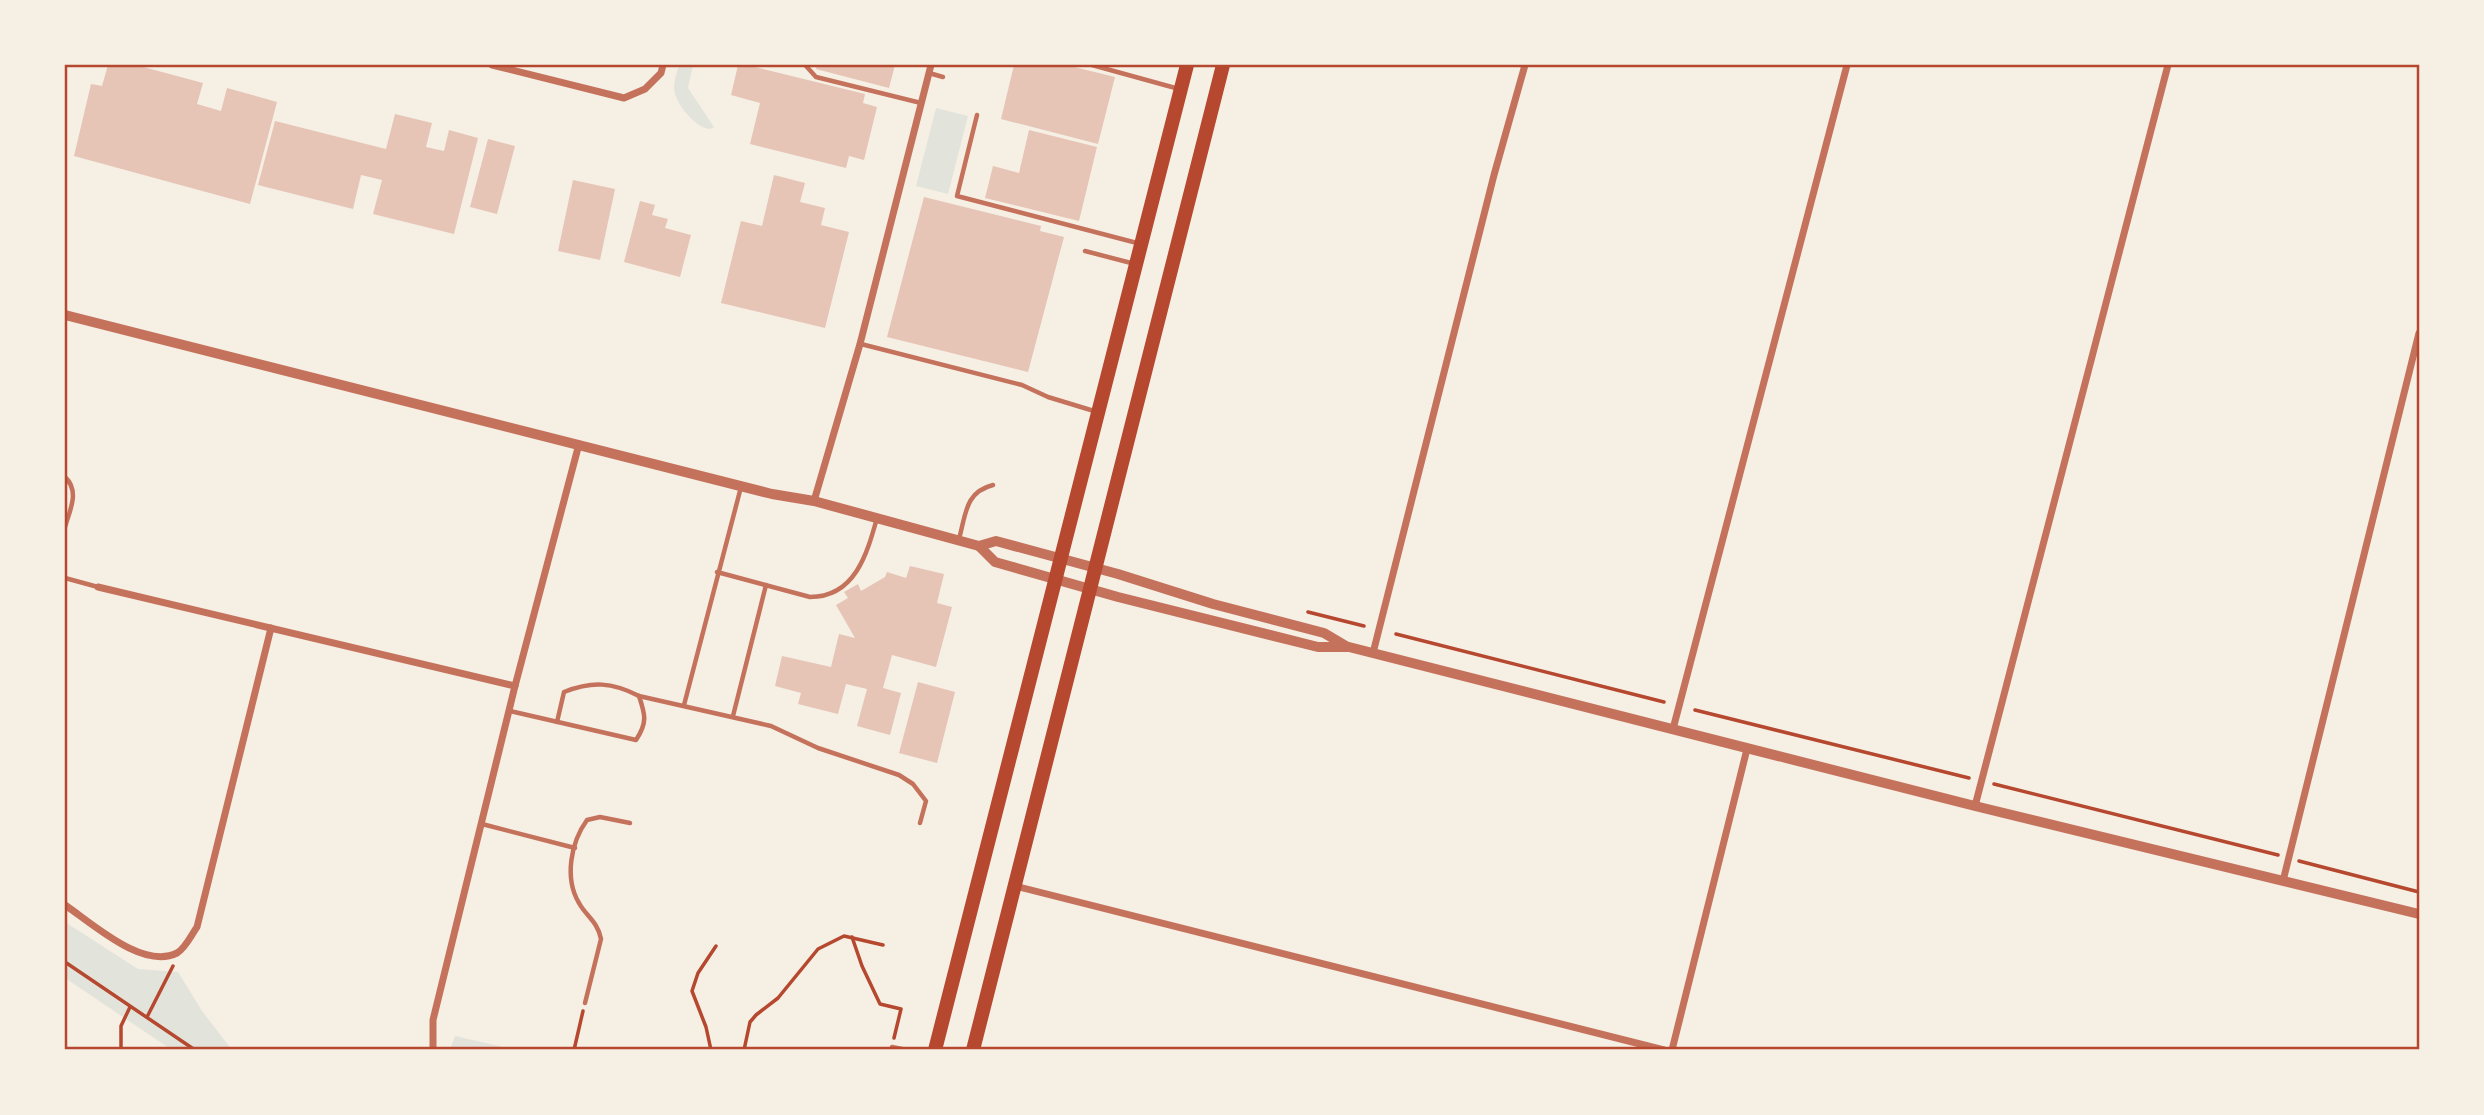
<svg xmlns="http://www.w3.org/2000/svg" width="2484" height="1115" viewBox="0 0 2484 1115" font-family="'Exo 2',sans-serif">
<style>
.green{fill:#e2e4dc}
.building{fill:#e6c5b7}
.lines{fill:none;stroke-linecap:round;stroke-linejoin:round}
.path{stroke:#b5482f;stroke-width:3.5}
.service{stroke:#c5725c;stroke-width:4.5}
.minor{stroke:#c5725c;stroke-width:7}
.tertiary{stroke:#c5725c;stroke-width:10}
.primary{stroke:#b5482f;stroke-width:14}
.neatline{fill:none;stroke:#b5482f;stroke-width:2.5}
</style>
<rect width="100%" height="100%" fill="#f6efe4"/>
<!-- green -->
<g class="green">
<path d="M679 65H693L688 88 714 127 710 129C696 129 674 102 674 88 674 80 677 72 679 65Z"/>
<polygon points="936,108 968,116 948,194 916,186"/>
<polygon points="65,922 138,969 178,972 202,1011 232,1050 172,1050 65,978"/>
<polygon points="455,1036 517,1050 450,1050"/>
</g>
<!-- building -->
<g class="building">
<polygon points="108,65 136,65 203,83 197,104 221,111 227,88 277,102 250,204 74,156 91,84 102,86"/>
<polygon points="738,65 747,65 865,94 863,103 877,107 864,160 849,156 846,168 750,144 760,103 731,95"/>
<polygon points="817,65 895,65 889,88 816,69"/>
<polygon points="1014,65 1066,65 1115,77 1098,144 1001,119"/>
<polygon points="395,114 432,123 426,147 444,151 449,130 478,138 454,234 373,214 382,180 361,175 353,209 258,185 275,121 386,149"/>
<polygon points="1029,130 1097,147 1079,221 985,198 993,166 1019,173"/>
<polygon points="488,139 515,146 497,214 470,207"/>
<polygon points="774,175 805,183 800,202 825,208 821,225 849,232 825,328 721,303 741,221 762,226"/>
<polygon points="573,180 615,189 600,260 558,251"/>
<polygon points="924,197 1041,226 1040,231 1064,237 1028,372 887,337"/>
<polygon points="640,201 655,205 652,215 668,219 665,228 691,235 680,277 624,262"/>
<polygon points="910,566 944,574 937,603 952,607 936,667 892,655 883,688 901,693 890,735 857,726 867,689 846,684 838,714 798,704 801,693 775,686 782,656 831,667 839,634 855,638 836,605 848,598 844,592 858,584 861,591 885,577 887,572 906,578"/>
<polygon points="918,682 955,692 937,763 899,753"/>
</g>
<g class="lines">
<!-- path -->
<g class="path">
<polyline points="1308,612 1364,626"/>
<polyline points="1396,634 1664,702"/>
<polyline points="1695,710 1969,778"/>
<polyline points="1994,784 2278,855"/>
<polyline points="2299,861 2419,892"/>
<polyline points="852,937 862,966 880,1004 901,1009 894,1038"/>
<polyline points="65,962 195,1050"/>
<polyline points="147,1017 173,966"/>
<polyline points="121,1050 121,1026 130,1007"/>
<polyline points="574,1050 583,1011"/>
<polyline points="711,1050 706,1027 692,991 698,973 716,946"/>
<polyline points="725,1050 731,1050"/>
<polyline points="744,1050 750,1022 756,1015 778,998 818,949 844,936 883,945"/>
</g>
<!-- service -->
<g class="service">
<polyline points="1092,65 1179,89"/>
<polyline points="806,66 816,77 921,103"/>
<polyline points="929,73 943,77"/>
<polyline points="977,115 957,196 1137,243"/>
<polyline points="1085,251 1135,264"/>
<polyline points="861,344 1022,385 1048,397 1094,411"/>
<path d="M65 477C80 491 70 510 65 527"/>
<path d="M959 539C966 514 965 492 993 485"/>
<path d="M717 572 810 597C855 597 867 554 877 518"/>
<polyline points="65,578 98,587"/>
<polyline points="684,705 741,487"/>
<path d="M510 711 636 740C648 722 645 714 639 696"/>
<polyline points="733,716 766,585"/>
<path d="M557 722 564 692C592 681 612 682 639 696L771 726 818 748 899 775 913 784 926 801 920 823"/>
<polyline points="482,824 575,848"/>
<path d="M585 1003 601 939C598 922 586 916 579 903 564 878 571 842 587 820L600 817 630 823"/>
<polyline points="892,1047 907,1050"/>
</g>
<!-- minor -->
<g class="minor">
<polyline points="492,65 624,98 645,89 661,73 663,65"/>
<polyline points="814,501 860,344 931,65"/>
<polyline points="98,587 515,686"/>
<polyline points="1373,653 1494,175 1525,65"/>
<polyline points="1673,729 1847,65"/>
<polyline points="1975,806 2168,65"/>
<polyline points="2283,881 2419,333"/>
<polyline points="1015,886 1664,1050"/>
<path d="M65 905C93 924 143 970 177 953 185 949 192 934 197 927L271 628"/>
<polyline points="433,1050 433,1020 515,686 579,444"/>
<polyline points="1672,1050 1747,749"/>
</g>
<!-- tertiary -->
<g class="tertiary">
<polyline points="65,315 772,494 814,501 979,546 996,541 1118,574 1213,604 1324,633 1346,646"/>
<polyline points="979,546 995,562 1118,597 1318,647 1349,647 1975,806 2419,914"/>
</g>
<!-- primary -->
<g class="primary">
<polyline points="935,1050 1187,65"/>
<polyline points="973,1050 1223,65"/>
</g>
</g>
<!-- border -->
<rect width="2484" height="1115" fill="none" stroke="#f6efe4" stroke-width="133"/>
<rect x="66" y="66" width="2352" height="982" class="neatline"/>
</svg>
